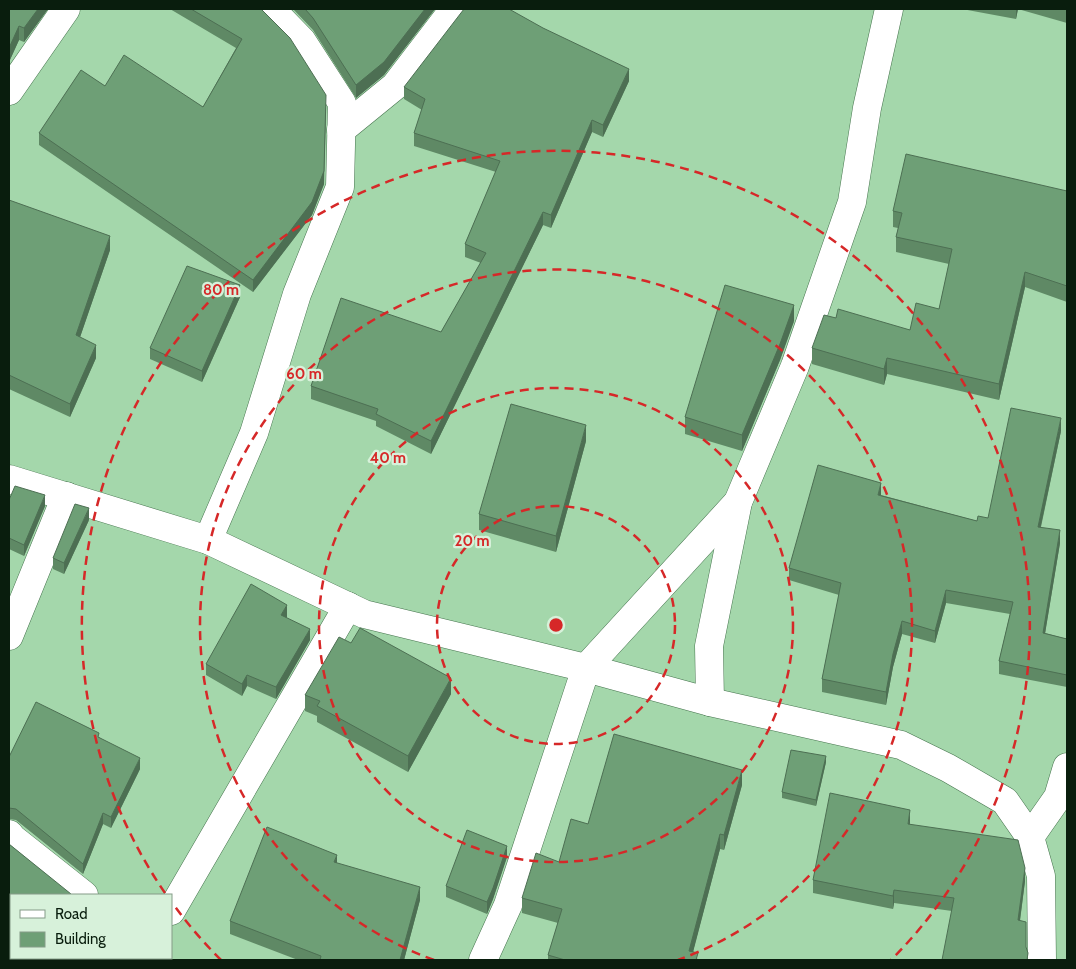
<svg xmlns="http://www.w3.org/2000/svg" width="1076" height="969" viewBox="0 0 1076 969" font-family="Cabin,sans-serif">
<style>
.lines{fill:none;stroke-linecap:round;stroke-linejoin:round}
.minor-casing{stroke:#45744d;stroke-width:29}
.minor{stroke:#fff;stroke-width:28}
.wall{fill:#5f8965}
.shaded-wall{fill:#4d6f53}
.building{fill:#6e9f76;stroke:#4d6f53}
.ring{fill:none;stroke:#d62828;stroke-width:2.5;stroke-dasharray:9 6}
.centre{fill:#d62828;stroke:#d7f1da;stroke-width:2.5}
.ring-label{font-size:15px;text-anchor:middle;font-weight:bold;fill:#d62828;stroke:#d7f1da;stroke-width:4.5;stroke-linejoin:round;paint-order:stroke}
</style>
<rect width="100%" height="100%" fill="#a4d7ab"/>
<g class="lines">
<!-- minor casing -->
<g class="minor-casing">
<g id="minor">
<polyline points="9,91 66,9"/>
<polyline points="341,130 395,86 454,9"/>
<polyline points="9,479 208,540 364,614 586,668 710,702 901,745 948,768 1005,801 1030,837 1041,876 1042,960"/>
<polyline points="208,540 254,433 297,294 340,187 342,103 302,41 271,9"/>
<polyline points="9,636 66,496"/>
<polyline points="710,702 709,646 738,502 795,366 852,202 867,108 889,9"/>
<polyline points="9,834 12,838 84,895"/>
<polyline points="1030,837 1058,797 1067,767"/>
<polyline points="171,911 348,606"/>
<polyline points="144,960 145,958"/>
<polyline points="483,960 508,905 586,668 738,502"/>
</g>
</g>
<!-- minor -->
<use href="#minor" class="minor"/>
</g>
<!-- wall -->
<g class="wall">
<polygon points="9,9 48,9 24,42 19,40 9,62"/>
<polygon points="170,9 261,9 324,184 312,215 253,292 39,145 39,133 105,86 203,107 236,48"/>
<polygon points="293,9 435,9 384,75 356,98 313,30"/>
<polygon points="962,9 1067,9 1067,23 1018,9 1016,19"/>
<polygon points="629,81 603,137 592,132 551,228 543,225 431,454 376,426 376,421 311,399 311,386 441,332 481,263 465,257 465,244 496,172 414,146 414,133 422,110 404,99 404,87"/>
<polygon points="1067,191 1067,302 1025,287 999,400 887,374 884,385 812,364 812,348 836,318 910,330 939,309 949,264 896,252 896,237 898,228 893,227 893,211"/>
<polygon points="9,200 110,250 80,337 96,358 70,417 9,389"/>
<polygon points="240,297 202,382 150,359 150,348"/>
<polygon points="794,321 780,360 742,451 685,434 685,417"/>
<polygon points="1061,431 1041,527 1060,543 1045,633 1067,639 1067,687 999,674 999,661 1010,614 946,603 935,643 902,634 893,667 886,705 822,692 822,679 839,595 789,580 789,568 881,495 977,521 988,518"/>
<polygon points="586,441 556,552 479,530 479,514"/>
<polygon points="9,500 45,506 24,556 9,549"/>
<polygon points="89,520 64,574 53,569 53,558"/>
<polygon points="287,617 286,618 310,640 276,699 247,686 242,696 206,675 206,664"/>
<polygon points="451,694 408,772 317,722 317,716 305,711 305,695"/>
<polygon points="99,737 140,769 111,828 103,824 83,874 16,820 9,819 9,757"/>
<polygon points="826,762 816,806 782,798 782,792"/>
<polygon points="742,785 724,850 720,849 693,951 698,960 548,960 548,955 558,923 522,913 522,898 559,862 588,824"/>
<polygon points="910,824 1025,881 1020,921 1026,947 1028,960 952,911 894,903 893,909 813,893 813,880"/>
<polygon points="9,844 71,895 11,895 11,928 9,927"/>
<polygon points="507,857 493,899 487,914 446,897 446,886"/>
<polygon points="337,863 420,900 404,960 298,960 230,934 230,921"/>
</g>
<!-- shaded-wall -->
<g class="shaded-wall">
<polygon points="38,9 48,9 24,42 24,28"/>
<polygon points="425,9 435,9 384,75 356,98 356,85"/>
<polygon points="1016,9 1018,9 1016,19"/>
<polygon points="19,26 19,40 9,62 9,48"/>
<polygon points="629,69 629,81 603,137 603,125"/>
<polygon points="326,107 324,184 312,215 253,292 253,280"/>
<polygon points="592,120 592,132 551,228 551,215"/>
<polygon points="543,212 543,225 431,454 431,441"/>
<polygon points="110,236 110,250 76,349 76,335"/>
<polygon points="1025,272 1025,287 999,400 999,384"/>
<polygon points="240,285 240,297 202,382 202,371"/>
<polygon points="794,305 794,321 780,360 742,451 742,435"/>
<polygon points="96,345 96,358 70,417 70,404"/>
<polygon points="887,358 887,374 884,385 884,369"/>
<polygon points="1061,418 1061,431 1038,539 1038,527"/>
<polygon points="586,425 586,441 556,552 556,536"/>
<polygon points="881,483 881,495 878,495"/>
<polygon points="45,495 45,506 24,556 24,545"/>
<polygon points="89,508 89,520 64,574 64,563"/>
<polygon points="1060,530 1060,543 1043,646 1043,633"/>
<polygon points="946,590 946,603 935,643 935,631"/>
<polygon points="287,605 287,617 281,627 281,615"/>
<polygon points="902,621 902,634 893,667 886,705 886,692 893,654"/>
<polygon points="310,629 310,640 276,699 276,687"/>
<polygon points="247,675 247,686 242,696 242,684"/>
<polygon points="451,678 451,694 408,772 408,756"/>
<polygon points="826,756 826,762 816,806 816,800"/>
<polygon points="140,758 140,769 111,828 111,817"/>
<polygon points="742,770 742,785 724,850 724,835"/>
<polygon points="910,810 910,823 908,837 908,824"/>
<polygon points="103,813 103,824 83,874 83,864"/>
<polygon points="720,834 720,849 691,960 689,951"/>
<polygon points="507,846 507,857 493,899 487,914 487,902"/>
<polygon points="337,855 337,868 334,862"/>
<polygon points="1025,868 1025,881 1018,934 1018,920"/>
<polygon points="420,887 420,900 404,960 400,960"/>
<polygon points="894,890 894,903 893,909 893,896"/>
</g>
<!-- building -->
<g class="building">
<polygon points="9,9 38,9 24,28 19,26 9,48"/>
<polygon points="191,9 261,9 290,38 326,95 324,171 312,202 253,280 39,133 81,70 105,86 124,55 203,107 242,39"/>
<polygon points="305,9 425,9 384,62 356,85 313,18"/>
<polygon points="464,9 509,9 543,28 629,69 603,125 592,120 551,215 543,212 431,441 376,414 378,409 311,386 341,298 441,332 486,253 465,244 500,161 414,133 425,99 404,87"/>
<polygon points="906,154 1067,191 1067,286 1025,272 999,384 887,358 884,369 812,348 824,315 836,318 838,309 910,330 916,303 939,309 952,249 896,237 902,213 893,211"/>
<polygon points="9,200 110,236 76,335 96,345 70,404 9,375"/>
<polygon points="187,266 240,285 202,371 150,348"/>
<polygon points="725,285 794,305 780,344 742,435 685,417"/>
<polygon points="511,404 586,425 556,536 479,514"/>
<polygon points="1011,408 1061,418 1038,527 1060,530 1043,633 1067,639 1067,675 999,661 1013,602 946,590 935,631 902,621 893,654 886,692 822,679 841,583 789,568 818,465 881,483 878,495 977,521 978,516 988,518"/>
<polygon points="15,486 45,495 24,545 9,538 9,500"/>
<polygon points="75,504 89,508 64,563 53,558"/>
<polygon points="251,584 287,605 281,615 310,629 276,687 247,675 242,684 206,664"/>
<polygon points="360,628 451,678 408,756 317,706 320,701 305,695 339,637 351,643"/>
<polygon points="36,702 99,733 98,737 140,758 111,817 103,813 83,864 16,809 9,808 9,757"/>
<polygon points="614,734 742,770 724,835 720,834 689,951 698,953 696,960 565,960 548,955 562,909 522,898 536,853 559,862 571,819 588,824"/>
<polygon points="791,750 826,756 816,800 782,792"/>
<polygon points="830,793 910,810 908,824 1018,840 1025,868 1018,920 1026,922 1026,947 1028,953 1027,960 942,960 954,898 894,890 893,896 813,880"/>
<polygon points="267,827 337,855 334,862 420,887 400,960 320,960 321,956 230,921"/>
<polygon points="467,830 507,846 493,888 487,902 446,886"/>
<polygon points="9,844 71,894 71,895 11,895 11,918 9,917"/>
</g>
<!-- distance rings -->
<g class="ring">
<circle cx="556" cy="625" r="119"/>
<circle cx="556" cy="625" r="237"/>
<path d="M434 960A356 356 0 1 1 678 960"/>
<path d="M221 960A474 474 0 0 1 173 904M165 893A474 474 0 1 1 891 960"/>
</g>
<circle cx="556" cy="625" r="8" class="centre"/>
<g class="ring-label">
<text x="221" y="295">80 m</text>
<text x="304" y="379">60 m</text>
<text x="388" y="463">40 m</text>
<text x="472" y="546">20 m</text>
</g>
<!-- border -->
<rect width="1076" height="969" fill="none" stroke="#091d0d" stroke-width="20"/>
<!-- legend -->
<rect x="10" y="894" width="162" height="65" fill="#d7f1da" stroke="#859c88"/>
<rect x="20" y="910" width="25" height="8" fill="#ffffff" stroke="#859c88"/>
<text x="55" y="919" font-size="15" fill="#091d0d">Road</text>
<rect x="20" y="932" width="25" height="15" fill="#6e9f76" stroke="#859c88"/>
<text x="55" y="944" font-size="15" fill="#091d0d">Building</text>
</svg>
